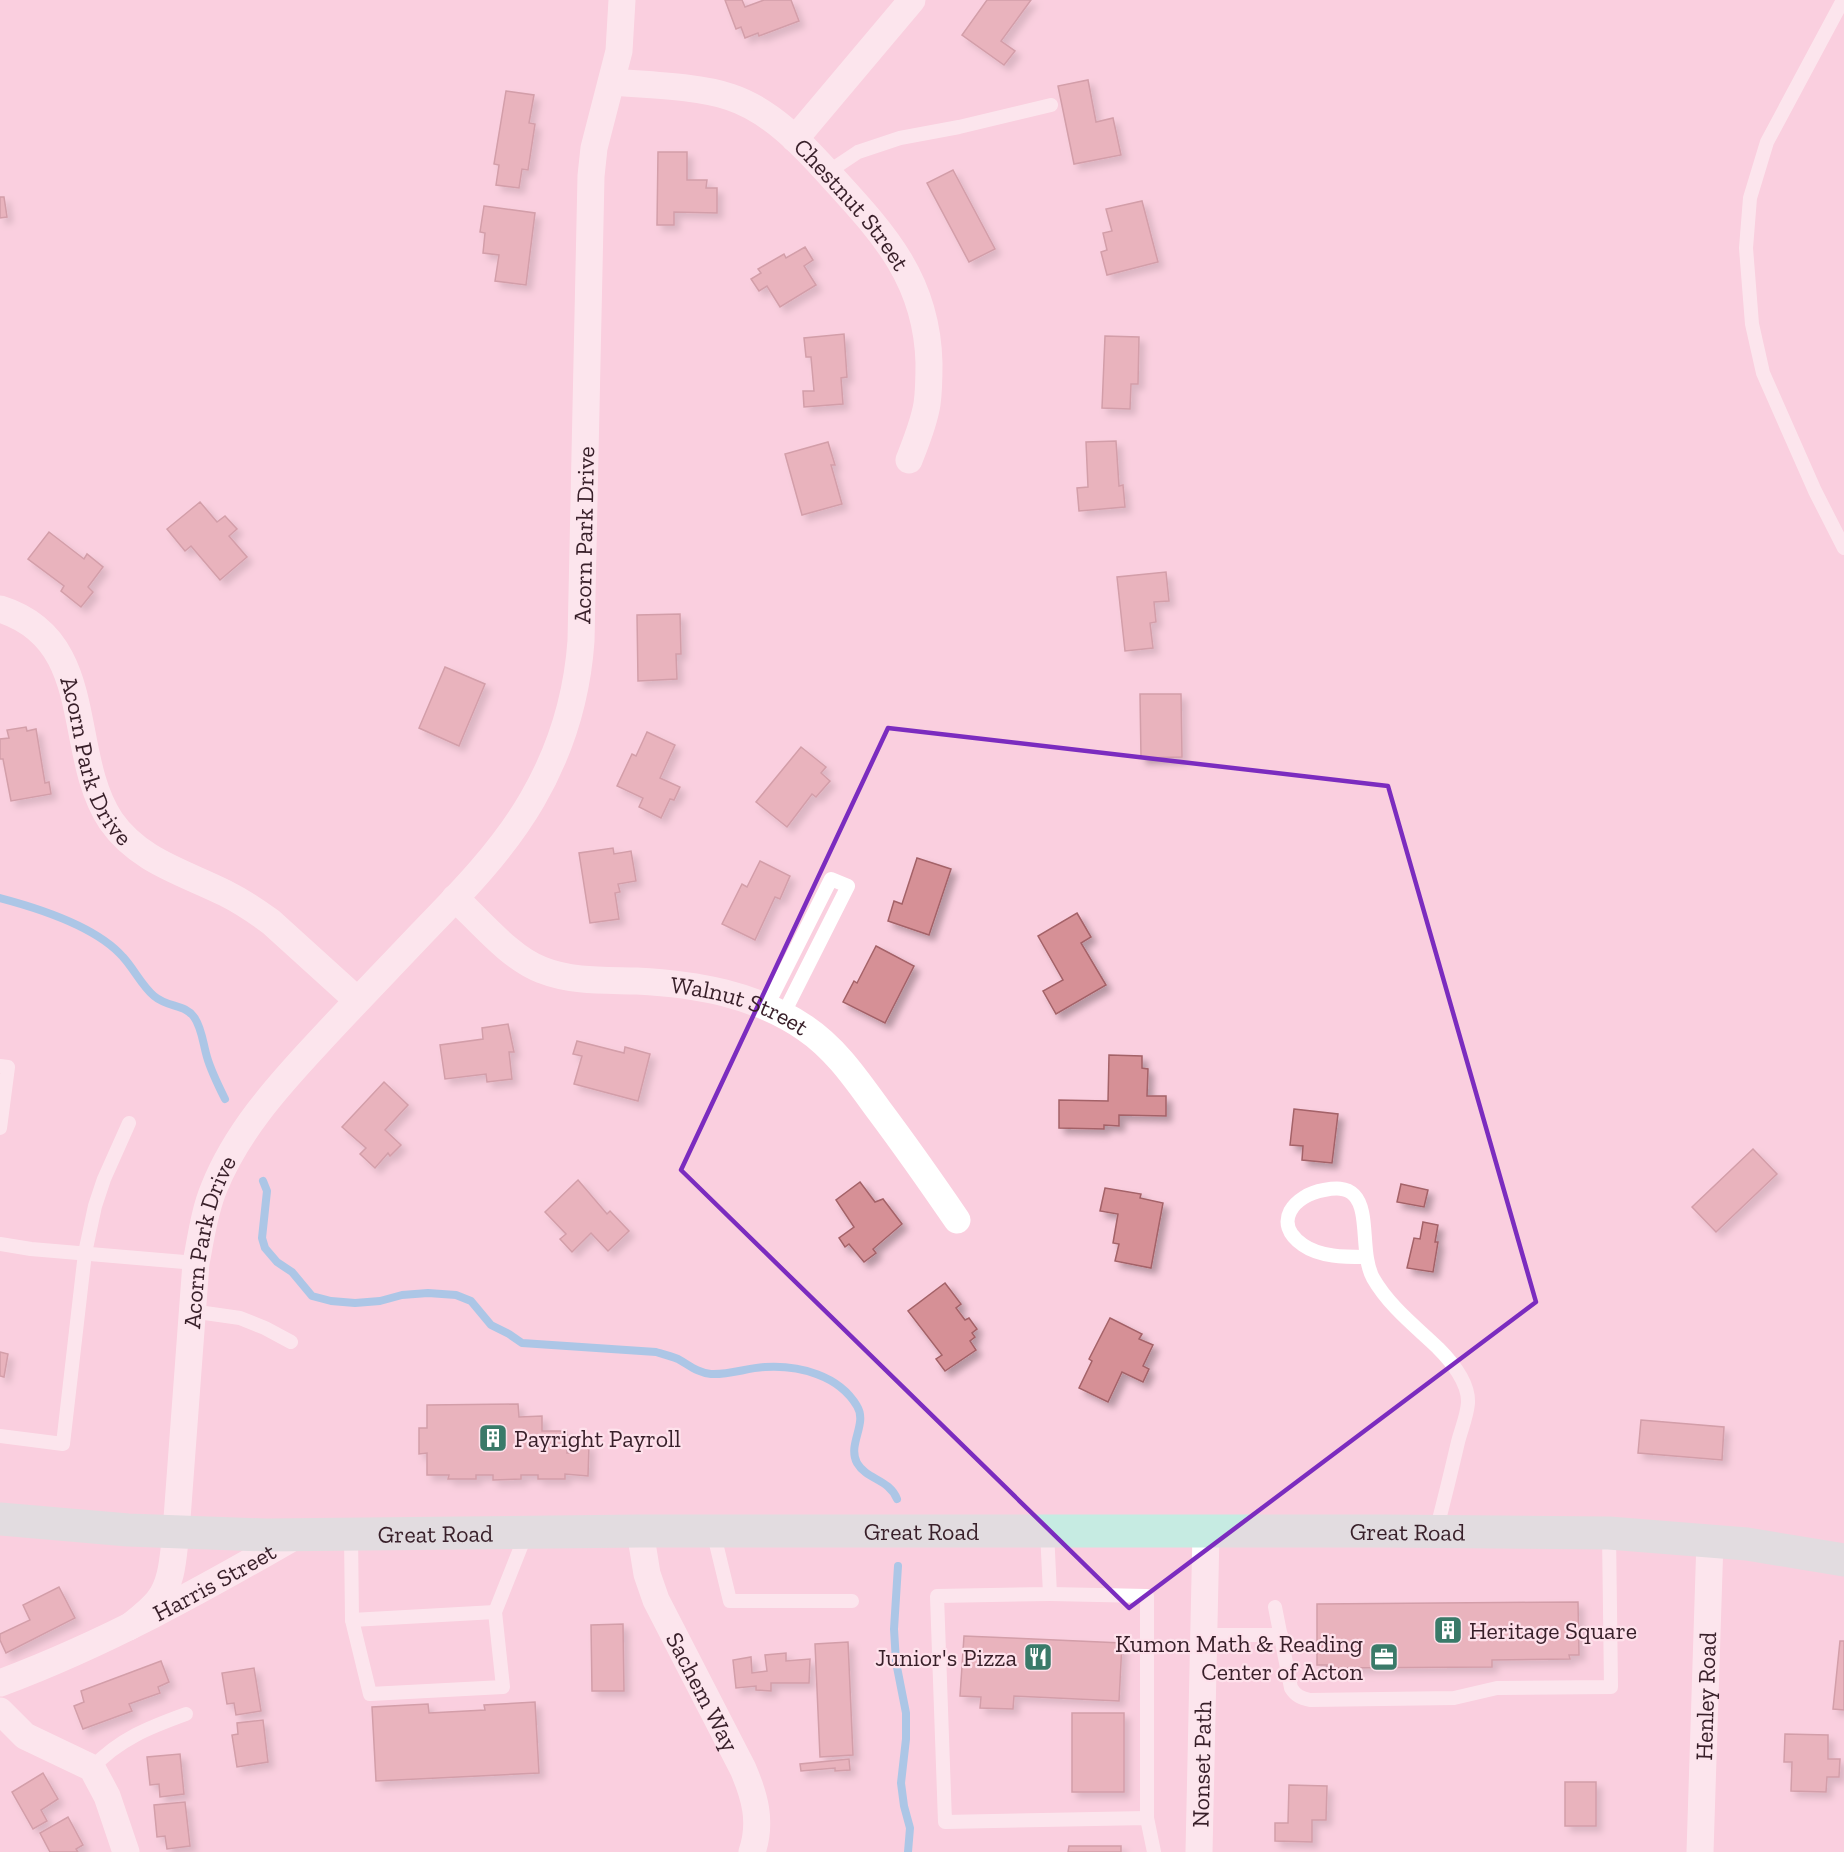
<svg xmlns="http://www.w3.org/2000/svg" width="1844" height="1852" viewBox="0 0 1844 1852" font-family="'Zilla Slab',serif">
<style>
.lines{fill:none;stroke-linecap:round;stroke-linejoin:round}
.stream{stroke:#4ebaf0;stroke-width:8}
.building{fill:#d69096;stroke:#a46268;stroke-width:1.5;filter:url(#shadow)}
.service{stroke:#fff;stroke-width:14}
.minor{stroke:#fff;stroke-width:27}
.secondary{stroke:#c6ebe2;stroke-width:33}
.marked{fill:none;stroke:#7b2cbf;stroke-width:4.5;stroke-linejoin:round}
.labels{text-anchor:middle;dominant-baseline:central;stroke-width:4.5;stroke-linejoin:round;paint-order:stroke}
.street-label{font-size:24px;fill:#381f29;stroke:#fee1eb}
.poi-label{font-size:24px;fill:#381f29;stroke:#fee1eb;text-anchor:start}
</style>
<defs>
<filter id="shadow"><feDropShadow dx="5.5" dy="5.5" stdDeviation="3" flood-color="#0004"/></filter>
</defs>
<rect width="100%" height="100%" fill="#facfdf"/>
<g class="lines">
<!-- stream -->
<g class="stream">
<path d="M0 898C38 908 97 927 123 957 134 969 142 986 154 996 168 1008 185 1004 194 1017 202 1028 203 1044 207 1057 211 1071 218 1085 225 1099"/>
<path d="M263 1181 267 1191 262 1238 265 1248 277 1262 292 1272 312 1296 331 1301 355 1303 380 1301 402 1295 428 1293 456 1295 471 1301 491 1325 509 1334 522 1343 656 1352C663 1354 671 1356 678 1359 689 1365 698 1373 711 1374 729 1375 747 1368 765 1367 799 1365 839 1375 857 1406 868 1424 847 1444 857 1463 867 1480 889 1479 897 1499"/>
<polyline points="898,1566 894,1629 896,1662 906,1713 906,1739 901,1783 904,1806 910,1828 908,1852"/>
</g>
</g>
<!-- building -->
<g class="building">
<polygon points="725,0 742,0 745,7 764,0 791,0 799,21 759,36 758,33 745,38 741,27 736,29"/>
<polygon points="987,0 1031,0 1001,41 1015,51 1004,65 962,35"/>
<polygon points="1088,80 1096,122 1113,118 1121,155 1074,164 1058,86"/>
<polygon points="506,91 534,95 529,123 535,124 528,170 522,169 519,188 496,185 499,165 494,164"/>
<polygon points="658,152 687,152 687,180 707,180 706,188 717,188 717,213 674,212 674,225 657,225"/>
<polygon points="953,170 995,249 969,262 927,183"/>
<polygon points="0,197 4,197 7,217 0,218"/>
<polygon points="1142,201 1158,262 1107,275 1101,252 1107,250 1103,233 1112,231 1106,209"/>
<polygon points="484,206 535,213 526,285 495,281 499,255 483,253 485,233 480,232"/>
<polygon points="805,247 813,260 804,266 816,285 780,307 767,286 759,291 751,279 761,273 758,269 784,254 786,258"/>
<polygon points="844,334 847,377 841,378 843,404 804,407 803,391 814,391 811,357 806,357 804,338"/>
<polygon points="1105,336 1139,337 1138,384 1131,384 1130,409 1102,408"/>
<polygon points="1116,441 1119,486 1123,485 1125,507 1079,511 1077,488 1088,487 1086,442"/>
<polygon points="828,442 835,465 831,465 842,504 802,515 785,454"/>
<polygon points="200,502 217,522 225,516 237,529 229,536 247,557 220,580 191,546 185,551 167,529"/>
<polygon points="49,532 84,559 87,554 103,567 88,587 93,592 81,607 61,591 64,586 28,559"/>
<polygon points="1166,572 1169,601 1154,602 1156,622 1150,623 1153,648 1125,651 1117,577"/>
<polygon points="680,614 681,654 676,654 677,679 638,681 637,615"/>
<polygon points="445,667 485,684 459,746 419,728"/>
<polygon points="1140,694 1181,694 1182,757 1141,758"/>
<polygon points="26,727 27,731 36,729 45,783 49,782 51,794 11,801 3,759 0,759 0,739 9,738 7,730"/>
<polygon points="647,732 675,745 660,778 680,787 674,800 670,799 661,818 639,807 643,798 617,786 632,754 636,756"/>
<polygon points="801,747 826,767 821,773 830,781 816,797 812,794 787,827 756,802"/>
<polygon points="613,848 614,854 631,851 636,881 618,884 620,892 615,893 619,919 590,923 579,853"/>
<polygon points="917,858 951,869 929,935 888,921 894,901 902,904"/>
<polygon points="760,861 790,876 780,899 775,897 755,940 722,924 742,884 747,887"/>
<polygon points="1077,913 1091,937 1081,943 1106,985 1056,1014 1043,991 1063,980 1038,936"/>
<polygon points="876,946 914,966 885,1023 843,1002 854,981 857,983"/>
<polygon points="508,1024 514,1052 509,1052 512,1079 487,1082 486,1074 445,1079 440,1045 483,1039 482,1028"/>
<polygon points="577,1041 624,1053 625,1047 650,1054 638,1101 574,1084 582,1056 573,1054"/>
<polygon points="1109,1055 1142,1056 1142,1068 1148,1069 1147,1096 1166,1096 1166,1116 1119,1115 1119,1126 1104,1125 1104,1129 1059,1128 1059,1100 1108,1101"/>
<polygon points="384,1082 408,1105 385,1130 401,1145 390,1156 388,1153 375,1168 360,1154 366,1148 342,1127"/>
<polygon points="1294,1109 1338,1114 1332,1163 1302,1160 1303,1146 1290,1145"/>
<polygon points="1753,1149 1777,1174 1716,1232 1692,1207"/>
<polygon points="578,1180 607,1214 610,1211 629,1231 608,1251 591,1233 572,1252 560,1239 566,1234 545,1212"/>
<polygon points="860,1182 875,1202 883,1199 902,1224 873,1249 876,1253 864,1262 849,1244 845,1247 839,1238 854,1227 836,1200"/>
<polygon points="1401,1184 1428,1190 1424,1207 1397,1202"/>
<polygon points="1105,1188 1141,1194 1140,1198 1163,1203 1151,1268 1115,1261 1119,1244 1113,1243 1118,1214 1100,1211"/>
<polygon points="1423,1222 1438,1225 1435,1242 1438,1242 1433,1272 1407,1268 1414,1238 1420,1239"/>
<polygon points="945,1283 961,1304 956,1308 965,1320 969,1318 977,1329 972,1333 975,1337 970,1341 976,1350 945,1371 936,1359 942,1355 908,1311"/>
<polygon points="1110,1318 1142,1334 1139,1339 1153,1345 1143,1366 1149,1369 1143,1382 1122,1372 1108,1402 1079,1388 1092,1361 1089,1359"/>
<polygon points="0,1352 8,1354 4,1377 0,1376"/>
<polygon points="518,1404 519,1417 542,1416 542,1431 567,1431 567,1453 572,1453 572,1444 589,1445 588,1476 565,1474 565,1479 538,1479 538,1475 521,1475 521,1479 493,1480 493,1475 476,1475 476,1479 448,1479 449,1475 427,1475 427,1453 419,1454 419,1428 427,1428 427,1405"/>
<polygon points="1641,1420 1724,1427 1722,1460 1638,1453"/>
<polygon points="59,1587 75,1618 6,1653 0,1640 0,1634 30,1620 23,1605"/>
<polygon points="1578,1602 1579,1655 1569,1655 1570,1659 1492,1660 1492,1667 1327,1668 1327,1665 1317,1665 1317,1604"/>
<polygon points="623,1624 624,1691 592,1691 591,1625"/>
<polygon points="964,1636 1122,1643 1119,1701 1014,1696 1013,1709 980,1708 981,1697 960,1696"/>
<polygon points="1840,1641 1844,1641 1844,1710 1833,1709"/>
<polygon points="848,1642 853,1755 820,1757 815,1644"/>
<polygon points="786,1653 786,1661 810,1659 809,1683 771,1683 771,1691 756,1690 756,1686 736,1688 733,1660 751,1657 752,1673 767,1671 765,1655"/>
<polygon points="161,1661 169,1682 158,1687 160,1693 129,1704 132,1711 83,1729 74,1706 84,1702 81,1691"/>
<polygon points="254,1668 261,1711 236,1715 234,1703 227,1704 222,1673"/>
<polygon points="535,1702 539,1773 376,1781 372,1707 428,1704 429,1713 485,1710 484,1705"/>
<rect x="1072" y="1713" width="52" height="79"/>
<polygon points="263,1720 268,1762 237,1767 232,1735 238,1734 237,1723"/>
<polygon points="1785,1734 1828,1735 1828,1759 1840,1759 1839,1777 1827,1777 1826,1792 1791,1791 1792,1762 1784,1762"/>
<polygon points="180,1754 184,1794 160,1797 159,1784 150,1785 147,1757"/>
<polygon points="849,1759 850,1770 835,1771 835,1768 801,1771 800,1764"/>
<polygon points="43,1773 58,1799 41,1810 47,1821 33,1829 12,1792"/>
<rect x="1565" y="1782" width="31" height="44"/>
<polygon points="1289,1785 1327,1786 1326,1820 1312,1820 1312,1842 1275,1841 1275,1823 1288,1823"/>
<polygon points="185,1802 190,1846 167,1849 165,1836 157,1837 154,1805"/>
<polygon points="68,1817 83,1845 76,1849 78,1852 50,1852 40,1833"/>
<polygon points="1069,1846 1121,1846 1121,1852 1068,1852"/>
</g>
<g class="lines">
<!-- service -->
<g class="service">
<polyline points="1843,0 1767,142 1750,198 1746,248 1752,324 1763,373 1815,491 1844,548"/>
<polyline points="828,172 858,152 900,138 959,127 1051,105"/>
<polyline points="766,1008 831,879 848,886 783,1015"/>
<polyline points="0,1066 8,1067 0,1128"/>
<polyline points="0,1244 31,1249 196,1263"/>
<path d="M1365 1257C1345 1257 1320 1257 1303 1245 1271 1223 1294 1195 1324 1190 1335 1188 1346 1187 1354 1195 1370 1211 1360 1254 1373 1278 1389 1306 1415 1326 1438 1348 1451 1361 1469 1383 1468 1403 1467 1416 1461 1430 1458 1442 1451 1472 1444 1501 1436 1531"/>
<polyline points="191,1311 240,1318 265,1328 291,1342"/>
<polyline points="0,1436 63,1444 85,1253 95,1206 104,1179 129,1123"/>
<polyline points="713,1531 730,1601 852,1601"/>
<polyline points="1047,1531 1050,1594 937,1596 945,1822 1147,1818 1154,1852"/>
<polyline points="351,1534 352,1620 370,1694 503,1687 495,1612 526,1534"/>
<polyline points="1050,1594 1147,1596 1147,1818"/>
<path d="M1275 1607 1291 1688C1296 1696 1301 1698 1310 1700L1454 1698 1497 1688 1611 1687 1609 1533"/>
<polyline points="352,1620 495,1612"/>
<polyline points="1203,1635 1281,1635"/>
<path d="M92 1768C119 1739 150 1727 186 1714"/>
</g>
<!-- minor -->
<g class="minor">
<path id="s1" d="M612 82C647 85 698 86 730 97 770 110 802 144 830 175 883 233 927 279 929 363 929 377 929 390 927 404 924 423 916 442 909 460"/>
<polyline points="795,139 912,0"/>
<path id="s2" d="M0 609C99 640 65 752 111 821 139 861 183 872 225 893 241 901 256 911 271 922L357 1000"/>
<path id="s3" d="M455 898C480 921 511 959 542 970 572 982 606 980 637 981 696 984 755 994 805 1028 836 1049 856 1079 878 1109 905 1145 931 1182 957 1220"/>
<path id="s4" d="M640 1531 647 1574 656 1600 743 1769C755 1797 762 1822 752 1852"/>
<path id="s5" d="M129 1627C139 1619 150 1611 158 1601 173 1582 173 1555 176 1532L196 1263C201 1238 204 1212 214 1188 236 1133 276 1088 316 1045 351 1007 387 970 422 933 462 892 503 850 532 800 560 752 577 697 581 641L591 176 594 148 619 51 622 0"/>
<path id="s6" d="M0 1683C105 1644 202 1590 299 1534"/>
<polyline points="0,1711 25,1736 92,1768 107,1796 126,1852"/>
<path id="s7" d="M1199 1852 1206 1532"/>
<path id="s8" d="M1700 1852 1710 1540"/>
</g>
<!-- secondary -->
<path class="secondary" id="s9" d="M0 1519 128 1530 266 1535 640 1531H1383L1609 1533 1747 1544 1844 1560"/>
</g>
<!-- marked area -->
<path d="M0 0H1844V1852H0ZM888 728 1388 786 1536 1302 1129 1608 681 1170Z" fill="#facfdf" fill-opacity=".55" fill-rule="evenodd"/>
<path class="marked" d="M888 728 1388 786 1536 1302 1129 1608 681 1170Z"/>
<!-- icons -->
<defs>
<g id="building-square" transform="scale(1.5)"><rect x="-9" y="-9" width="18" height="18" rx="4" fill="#3a7a69" stroke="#fee1eb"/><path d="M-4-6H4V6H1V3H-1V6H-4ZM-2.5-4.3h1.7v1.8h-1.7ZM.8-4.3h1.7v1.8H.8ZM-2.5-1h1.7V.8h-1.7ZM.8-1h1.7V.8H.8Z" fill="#fff"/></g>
<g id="restaurant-square" transform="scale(1.5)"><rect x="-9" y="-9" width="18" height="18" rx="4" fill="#3a7a69" stroke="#fee1eb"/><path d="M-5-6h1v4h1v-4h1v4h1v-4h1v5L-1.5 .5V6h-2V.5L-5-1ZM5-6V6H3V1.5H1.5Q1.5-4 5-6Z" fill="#fff"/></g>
<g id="office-square" transform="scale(1.5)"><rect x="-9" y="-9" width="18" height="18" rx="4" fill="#3a7a69" stroke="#fee1eb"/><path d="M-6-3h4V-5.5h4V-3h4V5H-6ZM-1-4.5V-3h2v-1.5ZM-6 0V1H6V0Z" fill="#fff"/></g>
</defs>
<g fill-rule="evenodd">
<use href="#building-square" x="493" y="1438"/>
<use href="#building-square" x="1448" y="1630"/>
<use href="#restaurant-square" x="1038" y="1657"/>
<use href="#office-square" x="1384" y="1657"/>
</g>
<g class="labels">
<!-- street labels -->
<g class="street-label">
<text stroke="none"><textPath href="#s1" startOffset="284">Chestnut Street</textPath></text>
<text stroke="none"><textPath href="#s5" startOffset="1236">Acorn Park Drive</textPath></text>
<text stroke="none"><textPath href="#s2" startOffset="189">Acorn Park Drive</textPath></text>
<text stroke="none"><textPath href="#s3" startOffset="316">Walnut Street</textPath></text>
<text stroke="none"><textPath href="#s5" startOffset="404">Acorn Park Drive</textPath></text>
<text stroke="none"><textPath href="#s9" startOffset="922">Great Road</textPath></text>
<text stroke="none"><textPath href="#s9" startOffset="1408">Great Road</textPath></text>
<text stroke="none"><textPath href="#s9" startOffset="436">Great Road</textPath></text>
<text stroke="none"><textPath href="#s6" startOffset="237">Harris Street</textPath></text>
<text stroke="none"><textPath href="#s4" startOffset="174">Sachem Way</textPath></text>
<text stroke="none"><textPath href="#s8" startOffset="156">Henley Road</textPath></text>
<text stroke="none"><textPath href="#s7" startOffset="88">Nonset Path</textPath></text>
</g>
<!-- poi labels -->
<g class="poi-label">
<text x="514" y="1438">Payright Payroll</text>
<text x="1469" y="1630">Heritage Square</text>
<text x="1363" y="1643" text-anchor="end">Kumon Math &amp; Reading<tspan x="1363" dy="28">Center of Acton</tspan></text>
<text x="1017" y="1657" text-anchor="end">Junior's Pizza</text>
</g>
</g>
</svg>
